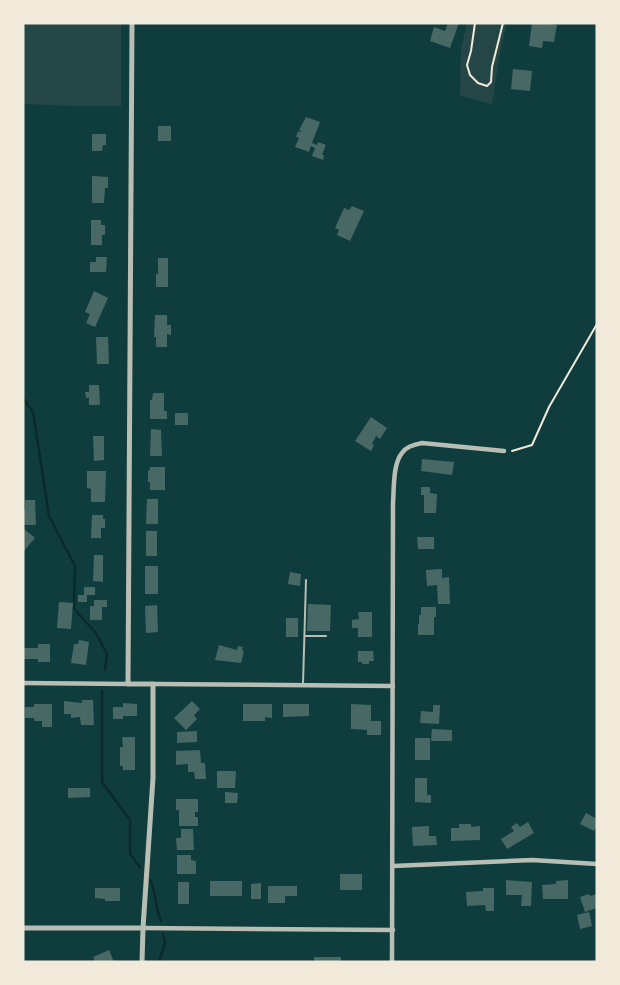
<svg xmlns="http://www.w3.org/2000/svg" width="620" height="985" viewBox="0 0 620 985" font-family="Manrope,sans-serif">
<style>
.green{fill:#244646}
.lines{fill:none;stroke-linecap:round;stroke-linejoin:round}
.stream{stroke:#0a2a2b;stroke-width:2.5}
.building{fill:#486865}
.path{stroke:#f1e9da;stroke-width:2}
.service{stroke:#b8beb3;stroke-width:2}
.minor{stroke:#b8beb3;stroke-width:4.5}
.tertiary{stroke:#b8beb3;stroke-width:5}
</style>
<rect width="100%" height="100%" fill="#0f3d3e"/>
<!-- green -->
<g class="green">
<polygon points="23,23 121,23 121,106 70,106 23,104"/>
<polygon points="467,23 507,23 501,48 492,104 460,96 461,48"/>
</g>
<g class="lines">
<!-- stream -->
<g class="stream">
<polyline points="23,398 33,412 49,516 75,566 74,609 96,633 107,654 105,670"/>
<polyline points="102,691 102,782 130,820 130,854 140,867"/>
<path d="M150 880C157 893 155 909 161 921"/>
<polyline points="159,962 165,943 163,934"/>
</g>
</g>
<!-- building -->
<g class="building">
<polygon points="448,23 459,23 450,48 430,41 434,27 445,31"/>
<polygon points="532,23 552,23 551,24 557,25 554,42 543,41 542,48 529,46"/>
<polygon points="513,69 532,71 530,91 511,89"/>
<polygon points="306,117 320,122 312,143 317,145 318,142 326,145 322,155 324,155 323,160 312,156 315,148 311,146 309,152 295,147 299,138 296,137 298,131 300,132 301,130 299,130"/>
<rect x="158" y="126" width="13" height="15"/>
<polygon points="92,134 106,134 106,145 103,145 102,151 92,151"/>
<polygon points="92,176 108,177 108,188 105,188 104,203 92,203"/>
<polygon points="352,206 364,211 350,241 337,235 339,230 335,228 344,208 349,210"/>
<polygon points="91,220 101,220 101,225 105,225 105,235 102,235 102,245 91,245"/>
<polygon points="96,257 107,257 106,272 90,272 90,262 96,262"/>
<polygon points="158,258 168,258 168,287 156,287 156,274 158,274"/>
<polygon points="94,291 108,298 95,327 86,323 90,314 85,312"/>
<polygon points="155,315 167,315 167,325 171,325 171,335 167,334 167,347 156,347 156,337 154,337"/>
<polygon points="96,337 108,337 109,364 97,364"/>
<polygon points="89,385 99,385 100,405 89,405 89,398 86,398 85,392 89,392"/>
<polygon points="153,393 164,393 164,411 167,411 167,419 150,419 150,400 152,400"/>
<rect x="175" y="413" width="13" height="12"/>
<polygon points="371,417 387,428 380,439 376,436 372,444 374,445 371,451 355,441"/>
<polygon points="151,429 161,430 162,456 150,456"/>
<polygon points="93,436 104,436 104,460 94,461"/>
<polygon points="422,459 454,462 452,475 421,471"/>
<polygon points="150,467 165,467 165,490 150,490 150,482 148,482 148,470 150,470"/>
<polygon points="87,471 106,471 105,502 91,502 91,489 87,488"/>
<polygon points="421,487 430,487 430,493 437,494 436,513 424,513 424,495 421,495"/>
<polygon points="147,499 158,499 158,524 146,524"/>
<polygon points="25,500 35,500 36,525 24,525 23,510 25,510"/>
<polygon points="92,515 103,515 103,519 105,519 105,528 101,528 101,538 91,538"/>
<polygon points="23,528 35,538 23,552"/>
<rect x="146" y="531" width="11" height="25"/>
<polygon points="417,537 434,537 434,549 418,549"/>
<polygon points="94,555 103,555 103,582 93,581"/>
<rect x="145" y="566" width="13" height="28"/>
<polygon points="442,569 442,578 449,577 450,604 438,604 437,585 427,586 426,570"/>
<polygon points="290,572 301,574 300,586 288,584"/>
<polygon points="84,587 95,587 95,595 87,595 87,602 78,602 78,595 84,595"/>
<polygon points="94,600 107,600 107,607 102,607 102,620 90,620 90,606 94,606"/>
<polygon points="59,602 73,603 71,629 57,628"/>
<polygon points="308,604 331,605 330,631 307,631"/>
<polygon points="157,605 158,632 146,633 145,606"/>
<polygon points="421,607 436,607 436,617 434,617 434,635 418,635 418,624 419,624 419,615 421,615"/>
<polygon points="358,612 372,612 372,637 358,637 358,628 352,628 352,620 359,619"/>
<rect x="286" y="618" width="12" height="19"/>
<polygon points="79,640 89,642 86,665 71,663 74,644 78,644"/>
<polygon points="38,644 50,644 50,662 38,662 38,659 23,659 23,648 38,648"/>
<polygon points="219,645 237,650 238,646 243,647 242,650 244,651 241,663 215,660"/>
<polygon points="358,651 373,651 374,661 369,661 369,664 362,664 362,662 358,662"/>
<polygon points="82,700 93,700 94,725 81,725 80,717 71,718 71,714 64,714 64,701 82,703"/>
<polygon points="192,701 200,709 194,715 197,719 186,730 174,718"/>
<polygon points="123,703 137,704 137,716 123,716 123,719 113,719 113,707 123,707"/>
<polygon points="34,704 52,704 52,727 42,727 42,721 34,721 34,718 25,718 25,707 34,707"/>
<polygon points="243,704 272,704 272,718 265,717 265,721 243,721"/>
<polygon points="283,704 309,704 309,716 283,717"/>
<polygon points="351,704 371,705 371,721 381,721 381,735 367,735 367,730 351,729"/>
<polygon points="433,705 440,705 439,724 420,723 421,711 433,712"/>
<polygon points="432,729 452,730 452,741 431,741"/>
<polygon points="197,731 197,742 177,743 177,732"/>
<polygon points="122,737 135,737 135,770 123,770 123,766 120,766 120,747 123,747"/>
<rect x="415" y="738" width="15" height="22"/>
<polygon points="200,750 201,763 205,763 206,779 195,779 194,772 188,772 188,764 176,765 176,751"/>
<polygon points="217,771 236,771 235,788 217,788"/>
<polygon points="415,778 427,778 427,795 431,795 431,803 415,802"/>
<polygon points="68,788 90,788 90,797 68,798"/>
<polygon points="225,792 238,793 237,803 225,803"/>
<polygon points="176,799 198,799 198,812 195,812 195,817 198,817 198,826 179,826 179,810 176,810"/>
<polygon points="586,813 597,819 597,826 594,831 580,824"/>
<polygon points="528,822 534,833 507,849 501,839 514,831 511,827 517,823 520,827"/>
<polygon points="459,824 471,824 471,827 480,826 480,840 451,841 451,828 459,828"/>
<polygon points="429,826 429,836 436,836 437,845 413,846 412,827"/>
<polygon points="181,829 193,829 194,850 177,850 176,838 181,838"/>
<polygon points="177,855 191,855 191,860 196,861 196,874 177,874"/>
<rect x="340" y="874" width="22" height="16"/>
<polygon points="506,880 532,882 531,906 521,906 522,895 506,895"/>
<polygon points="568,880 568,899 543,899 542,885 556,884 556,881"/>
<rect x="210" y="881" width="32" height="15"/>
<rect x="178" y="882" width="11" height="22"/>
<polygon points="261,883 261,899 251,899 251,884"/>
<polygon points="268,886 297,886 297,896 285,896 285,903 268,903"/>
<polygon points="95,888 120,888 120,901 105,901 105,899 95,898"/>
<polygon points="483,888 494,888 494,911 486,911 485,905 467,906 466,892 483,891"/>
<polygon points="589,894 590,896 597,894 597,908 585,912 580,897"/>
<polygon points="589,912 592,926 580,929 577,915"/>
<polygon points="109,950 114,962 95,962 93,957"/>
<rect x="314" y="957" width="27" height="5"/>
</g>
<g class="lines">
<!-- path -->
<g class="path">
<polyline points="475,23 471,51 467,65 470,75 478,83 487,86 491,82 492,67 503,23"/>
<polyline points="512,451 532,445 549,407 597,324"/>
</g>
<!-- service -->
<g class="service">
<polyline points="305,636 326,636"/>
<polyline points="303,684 306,580"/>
</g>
<!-- minor -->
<g class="minor">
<polyline points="23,683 128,684"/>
<polyline points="153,684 393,686"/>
<polyline points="393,866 532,860 597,864"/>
<polyline points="143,928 393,930"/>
<path d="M392 962 393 503C394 489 393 463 402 453 407 446 414 445 422 443L504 451"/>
</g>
<!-- tertiary -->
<g class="tertiary">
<polyline points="132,23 128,684 153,684 153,778 143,928 142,962"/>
<polyline points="23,928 143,928"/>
</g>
</g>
<!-- border -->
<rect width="620" height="985" fill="none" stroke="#f1e9da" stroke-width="49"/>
</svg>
